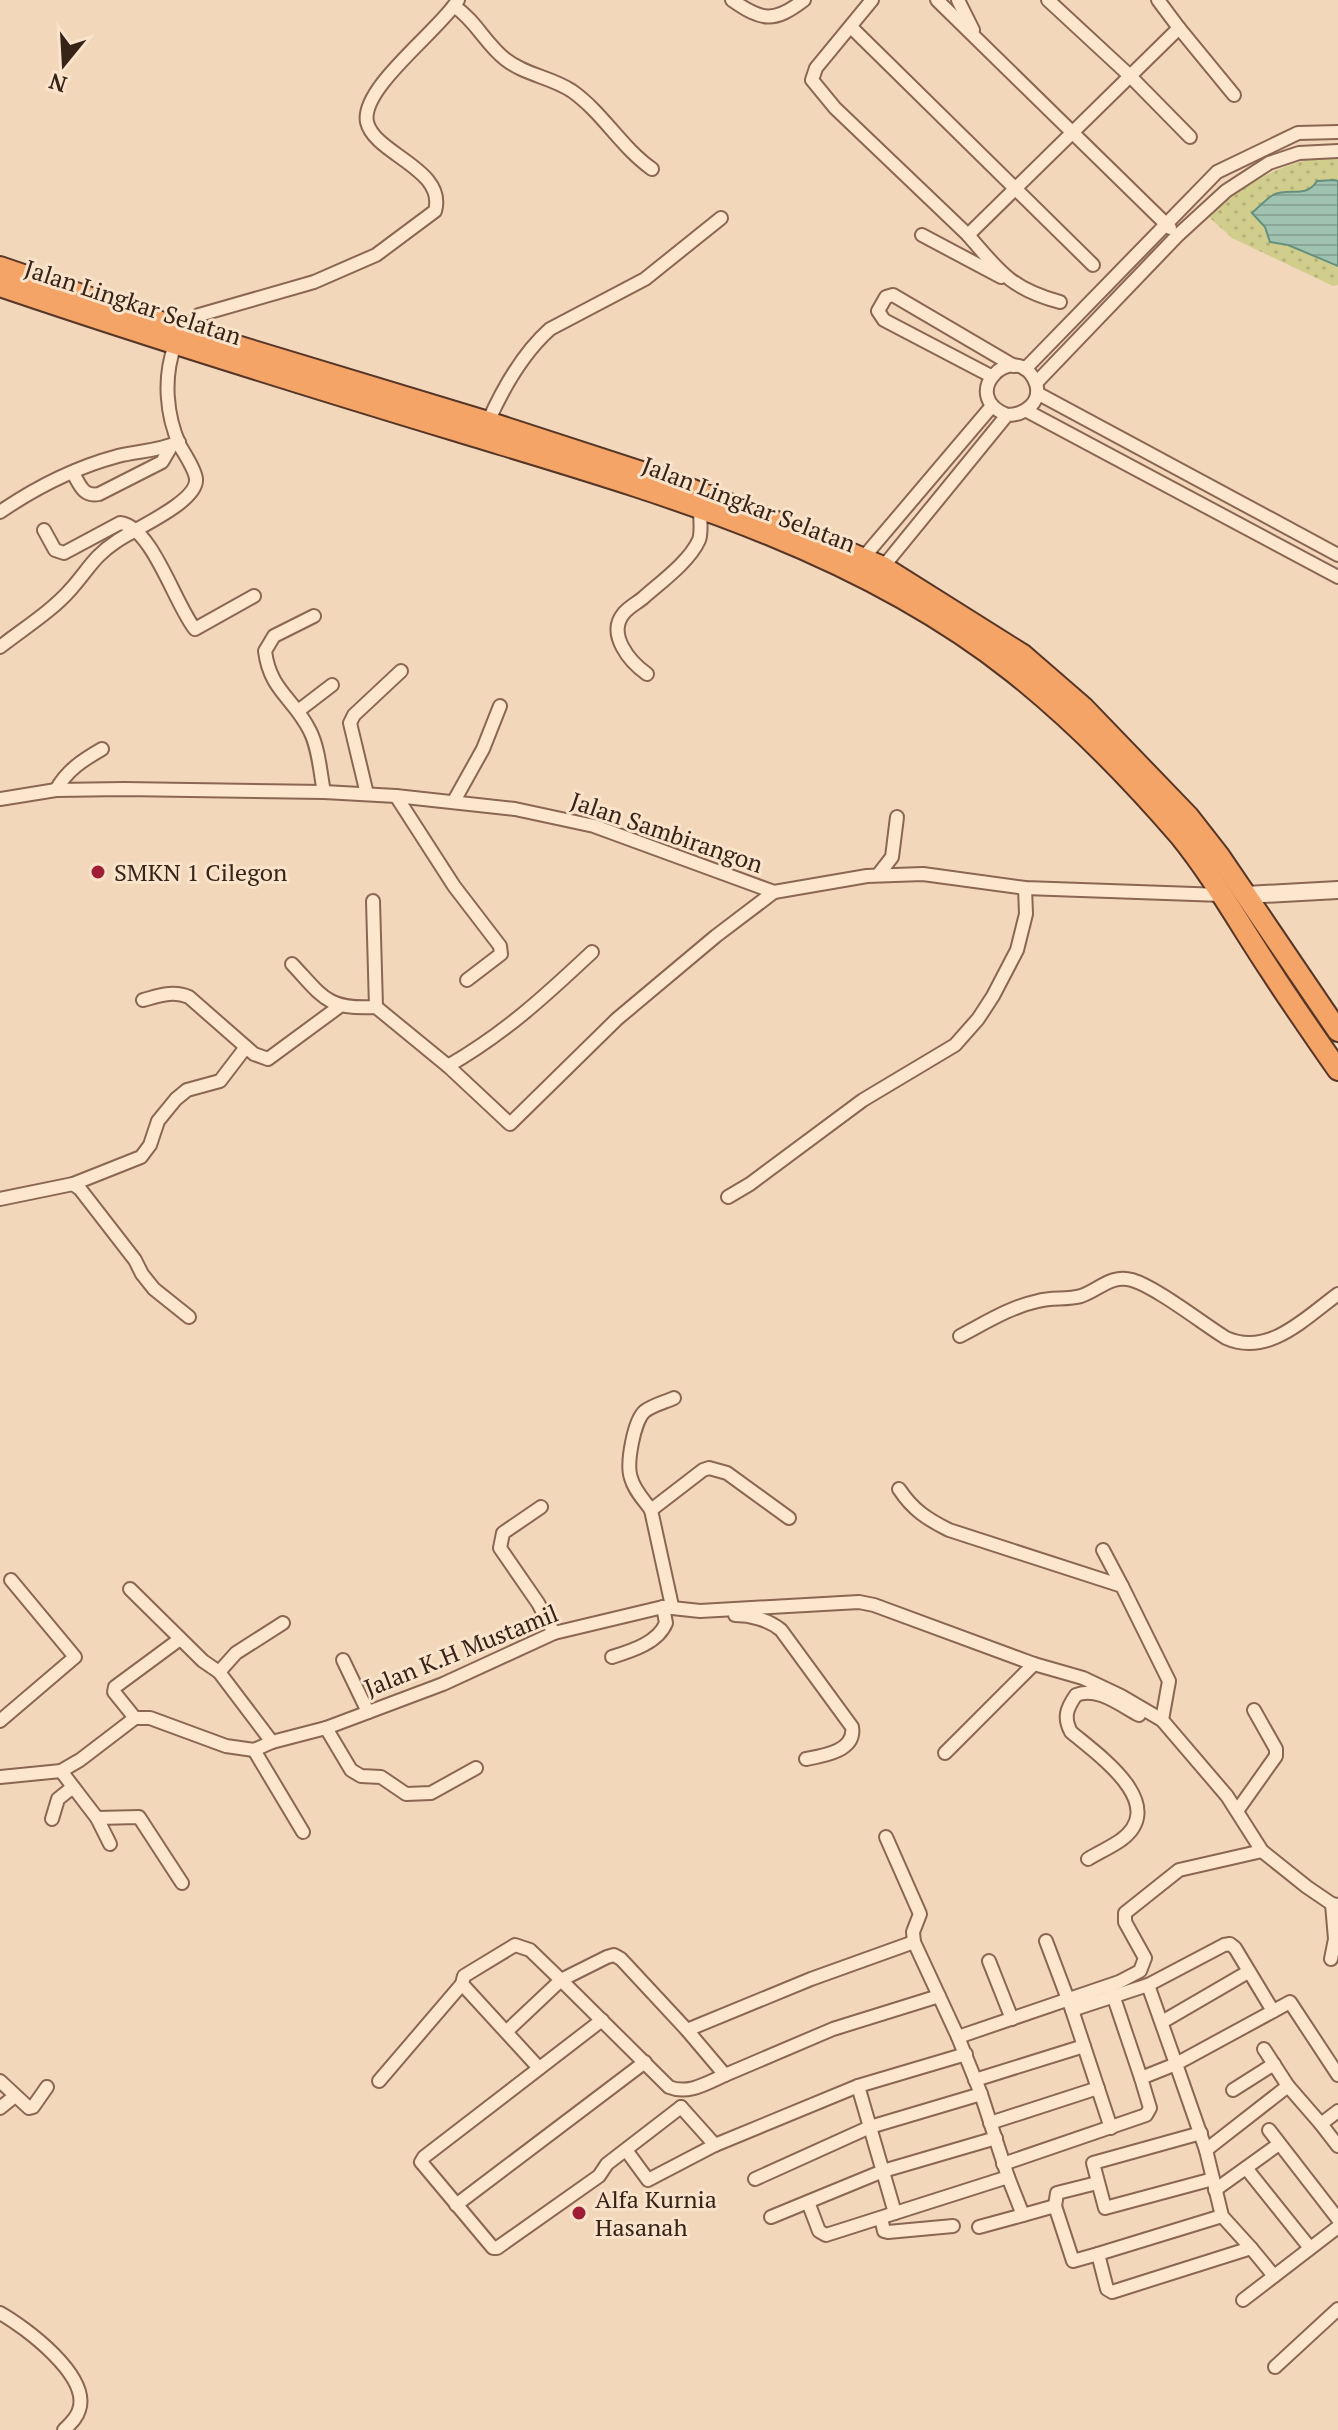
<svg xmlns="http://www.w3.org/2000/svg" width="1338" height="2430" viewBox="0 0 1338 2430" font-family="'PT Serif',serif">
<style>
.park{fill:url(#park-dots)}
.water{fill:url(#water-rules);stroke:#66907e;stroke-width:2}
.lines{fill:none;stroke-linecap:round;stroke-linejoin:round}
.minor-casing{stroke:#8a6653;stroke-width:16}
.tertiary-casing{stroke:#8a6653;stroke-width:20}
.trunk-casing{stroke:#573628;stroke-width:24}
.minor{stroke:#fce6ce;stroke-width:12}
.tertiary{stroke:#fce6ce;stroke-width:16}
.trunk{stroke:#f4a466;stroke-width:20}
.poi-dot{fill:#9f1d35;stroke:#f9e3ca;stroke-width:3}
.labels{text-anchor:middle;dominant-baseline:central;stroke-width:6;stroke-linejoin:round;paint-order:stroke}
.street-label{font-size:24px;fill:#382319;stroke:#f9e3ca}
.poi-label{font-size:24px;fill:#382319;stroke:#f9e3ca;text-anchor:start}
</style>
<defs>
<pattern id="park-dots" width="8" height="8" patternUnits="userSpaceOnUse" patternTransform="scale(2)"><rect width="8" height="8" fill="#d1cd8d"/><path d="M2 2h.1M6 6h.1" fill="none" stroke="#b4b079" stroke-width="1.8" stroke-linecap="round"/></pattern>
<pattern id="water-rules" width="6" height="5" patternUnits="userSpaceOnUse" patternTransform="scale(2)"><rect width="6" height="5" fill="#9fc2b1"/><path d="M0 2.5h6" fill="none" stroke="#8aa698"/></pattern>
</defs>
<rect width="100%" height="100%" fill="#f2d7ba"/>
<!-- park -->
<path class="park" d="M1311 159H1338V285L1333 286 1232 238 1209 217C1239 189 1270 168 1311 159Z"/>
<!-- water -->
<path class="water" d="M1334 180 1338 181V266L1288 245 1270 242 1265 227 1252 213C1258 208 1266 199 1273 195 1289 187 1306 199 1317 181Z"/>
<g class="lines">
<!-- minor casing -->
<g class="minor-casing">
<g id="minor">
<path d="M732 0C762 21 774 23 804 0"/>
<polyline points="872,0 816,68 812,80 835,108 968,235 1179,28 1234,95"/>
<polyline points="937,0 1170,228"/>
<polyline points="958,0 973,30"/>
<polyline points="1048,0 1129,75 1190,137"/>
<polyline points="1158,0 1179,28"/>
<path d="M454 6C476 21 485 43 505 59 525 75 551 77 572 91 603 113 621 147 652 169"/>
<polyline points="851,27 1093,265"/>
<polyline points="922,235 1001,277"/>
<path d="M968 235C999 271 1011 289 1060 302"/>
<path d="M184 330 199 315 314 282 376 255 435 211C447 169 374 154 367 122 360 88 440 30 458 0"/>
<polyline points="1025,369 1217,172 1298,133 1338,132"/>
<polyline points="991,376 884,320 878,311 886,297 893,295 1014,366"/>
<polyline points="1036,383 1178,235 1226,191 1269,163 1299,153 1338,151"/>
<polyline points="1037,393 1338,555"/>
<polyline points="1027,411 1338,577"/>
<path d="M488 422C503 388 522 354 550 329L645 279 721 218"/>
<path d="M73 473C80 485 83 497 99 494L162 462 172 445"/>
<path d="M0 512C35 488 77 467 118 456 138 451 159 451 179 442"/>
<path d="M44 530 55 550 64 553 120 523C152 526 176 607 195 629L254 596"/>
<polyline points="863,558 992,406"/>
<path d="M883 567 1007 415C1026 415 1045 400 1034 379 1013 340 957 395 1007 415"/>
<path d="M314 616 274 636 265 651C270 691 294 698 310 731 319 749 320 772 324 792"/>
<path d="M0 647C23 629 52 611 71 589 88 570 94 556 117 541 134 529 198 502 196 479 195 469 185 455 180 446 166 415 163 377 175 345"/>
<path d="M647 674C630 662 606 634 624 613 629 607 637 603 643 598 661 582 689 562 699 540 702 532 700 519 700 510"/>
<polyline points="298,711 332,685"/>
<path d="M56 790C67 770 83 760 102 749"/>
<polyline points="367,794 350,723 354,715 401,671"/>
<polyline points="396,796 454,886 500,946 501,954 467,980"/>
<polyline points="0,799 56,790 124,789 324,792 396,796 515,809 594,826 774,892 867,876 923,874 1025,888 1222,895"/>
<polyline points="454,801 483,749 500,706"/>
<polyline points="878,875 892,857 897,817"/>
<polyline points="373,901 376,1007 448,1066 510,1124 617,1019 716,936 774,892"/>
<path d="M292 964C323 997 327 1010 376 1007"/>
<path d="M143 1000C158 996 173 990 189 997L254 1054 268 1059 340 1006"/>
<path d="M448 1066C505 1033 544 997 592 952"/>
<polyline points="73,1184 141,1157 150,1145 158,1121 176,1099 187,1090 220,1081 246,1047"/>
<polyline points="728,1197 750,1184 863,1100 955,1045 978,1019 993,996 1017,950 1026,914 1025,888"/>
<polyline points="0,1199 73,1184 80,1189 135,1260 142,1274 154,1289 189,1317"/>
<path d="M960 1336C985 1323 1010 1307 1038 1301 1052 1297 1067 1300 1081 1296 1099 1290 1111 1274 1132 1280 1156 1287 1202 1323 1226 1338 1269 1357 1305 1318 1338 1294"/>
<path d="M899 1489C913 1510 927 1519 949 1530L1122 1586 1169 1681 1162 1720"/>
<polyline points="541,1507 503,1533 500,1548 538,1603 554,1633"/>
<path d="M651 1510C644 1500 634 1490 631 1478 626 1464 634 1420 645 1411 653 1405 665 1402 674 1398"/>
<polyline points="1103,1550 1122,1586"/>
<polyline points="130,1589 203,1661 219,1672"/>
<polyline points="672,1606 651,1510 703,1470 709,1468 727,1473 789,1518"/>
<path d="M735 1615C751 1615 769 1620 781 1630L852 1727C856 1751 823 1756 806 1759"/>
<path d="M612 1657C631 1651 658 1643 666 1623L663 1607"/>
<polyline points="343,1660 368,1712"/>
<polyline points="135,1718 114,1692 115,1687 180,1639"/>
<polyline points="0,1721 75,1657 11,1580"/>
<polyline points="326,1728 351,1770 361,1776 381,1777 406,1794 431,1793 476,1768"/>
<polyline points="272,1742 219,1672 236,1653 283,1623"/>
<polyline points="254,1750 303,1832"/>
<polyline points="945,1753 1034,1664"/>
<polyline points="61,1771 97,1818 139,1817 182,1883"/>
<polyline points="0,1777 61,1771 80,1760 135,1718 150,1718 226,1746 254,1750 272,1742 326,1728 443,1684 554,1633 663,1607 700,1611 859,1602 874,1605 1034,1664 1083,1678 1121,1696 1162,1720 1227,1796 1262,1851 1307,1887 1332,1904 1338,1905"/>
<polyline points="1237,1811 1276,1756 1276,1749 1254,1710"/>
<polyline points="97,1818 110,1844"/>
<polyline points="52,1819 58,1799 73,1787"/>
<polyline points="886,1837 920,1914 913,1932 914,1942 939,1996"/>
<path d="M1088 1859C1098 1853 1111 1847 1121 1840 1170 1804 1097 1754 1071 1732 1063 1717 1067 1708 1076 1695 1097 1686 1120 1705 1139 1715"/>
<polyline points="1046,1941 1072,2010 1111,2128"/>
<polyline points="1331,1959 1335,1939 1332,1904"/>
<polyline points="989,1961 1012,2019"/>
<polyline points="1148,1985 1224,1945 1230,1944 1235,1948 1273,2011"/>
<polyline points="1113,1995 1141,2078"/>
<polyline points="602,2020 424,2157 421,2162 493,2248 497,2248 599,2176 607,2164 681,2107"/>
<polyline points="1162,2022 1248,1972"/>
<polyline points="687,2030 811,1979 914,1942"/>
<path d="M507 2031 561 1980 669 2087C688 2095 707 2083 725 2075L687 2030 621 1959 614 1955 607 1957 561 1980 530 1950 515 1945 464 1976 462 1984 539 2068"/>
<polyline points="1264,2049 1288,2086"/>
<polyline points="725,2075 833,2029 939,1996 958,2037 1119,1982 1140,1971 1145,1958 1125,1922 1125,1913 1179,1870 1262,1851"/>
<polyline points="975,2080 1084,2046"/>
<polyline points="0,2081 29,2108 33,2107 47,2087"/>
<polyline points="379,2081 462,1984"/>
<polyline points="1233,2090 1274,2064"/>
<polyline points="0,2108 15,2096"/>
<polyline points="990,2123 1098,2088"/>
<polyline points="1321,2124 1338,2146"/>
<polyline points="1269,2130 1338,2219"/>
<polyline points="1201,2133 1093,2163 1105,2208 1213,2179"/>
<polyline points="715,2145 858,2086"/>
<polyline points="626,2150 648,2180 715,2145 681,2107"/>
<polyline points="1206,2150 1288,2086 1321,2124 1338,2111"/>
<polyline points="1003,2164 1146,2115 1150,2108 1141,2078 1176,2064 1148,1985 1072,2010"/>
<polyline points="1246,2168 1310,2248"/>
<polyline points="1008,2177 1023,2215 1055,2206 1073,2261 1098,2254 1107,2289 1112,2292 1251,2248 1222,2216 1206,2150 1176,2064 1290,2002 1338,2075"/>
<polyline points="755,2179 870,2127 981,2094"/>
<polyline points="1215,2190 1279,2144"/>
<polyline points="808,2202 819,2231 826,2235 1008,2177 981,2094 958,2037"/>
<polyline points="456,2205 645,2062"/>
<polyline points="1055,2206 1057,2193 1097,2183"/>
<polyline points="895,2213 858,2086 966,2054"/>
<polyline points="771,2217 883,2171 996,2138"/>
<polyline points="881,2218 884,2231 888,2232 953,2226"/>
<polyline points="979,2227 1023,2215"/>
<polyline points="1251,2248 1274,2276"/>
<polyline points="1098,2254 1222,2216"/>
<polyline points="1243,2300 1338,2227"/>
<path d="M0 2313C25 2327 91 2376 79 2410 77 2418 70 2424 64 2430"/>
<polyline points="1275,2367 1338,2309"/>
</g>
</g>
<!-- tertiary casing -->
<g class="tertiary-casing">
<polyline id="tertiary" points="1246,895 1338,890"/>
</g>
<!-- trunk casing -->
<g class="trunk-casing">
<g id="trunk">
<polyline points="0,267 184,330 488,422 672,482 779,523 883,567 1023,655 1083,707 1188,816 1220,857 1338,1031"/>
<path d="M0 286C150 337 302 384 454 430 647 489 852 544 1013 672 1072 719 1131 779 1180 836 1214 878 1240 925 1270 970 1292 1004 1315 1037 1338 1070"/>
</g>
</g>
<!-- minor -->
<use href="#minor" class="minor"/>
<!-- tertiary -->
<use href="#tertiary" class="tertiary"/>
<!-- trunk -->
<use href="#trunk" class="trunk"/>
</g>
<!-- markers -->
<g class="poi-dot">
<circle cx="98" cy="872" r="8"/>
<circle cx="579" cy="2213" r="8"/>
</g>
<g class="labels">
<!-- street labels -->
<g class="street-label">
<text transform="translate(133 302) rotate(18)">Jalan Lingkar Selatan</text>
<text transform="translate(749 504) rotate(21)">Jalan Lingkar Selatan</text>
<text transform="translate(667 832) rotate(19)">Jalan Sambirangon</text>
<text transform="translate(461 1650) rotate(-22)">Jalan K.H Mustamil</text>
</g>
<!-- poi labels -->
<g class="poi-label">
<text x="114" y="872">SMKN 1 Cilegon</text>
<text x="595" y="2199">Alfa Kurnia<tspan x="595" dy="28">Hasanah</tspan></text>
</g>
</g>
<!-- north arrow -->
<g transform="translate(64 64) rotate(198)" stroke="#f9e3ca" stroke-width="6" paint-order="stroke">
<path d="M0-6L14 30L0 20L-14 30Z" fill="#382319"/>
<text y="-12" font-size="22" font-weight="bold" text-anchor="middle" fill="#382319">N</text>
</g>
</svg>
